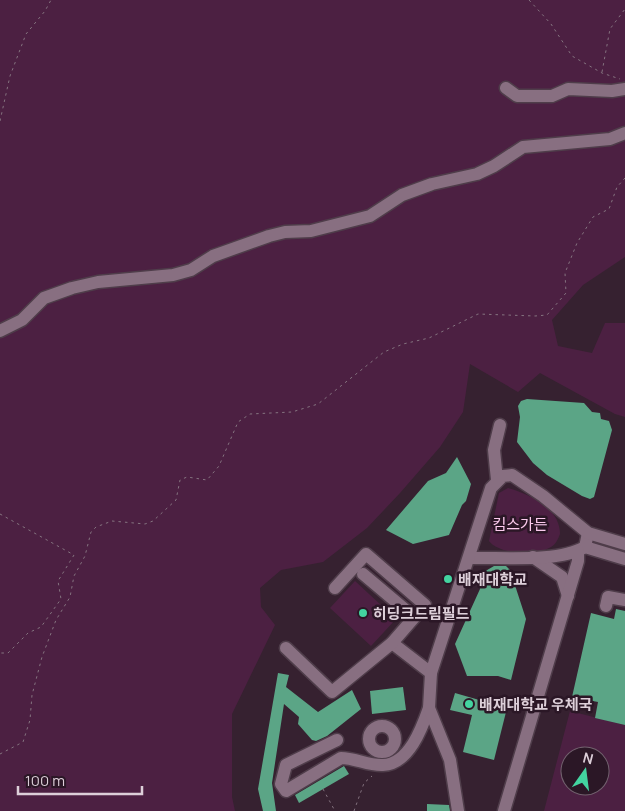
<svg xmlns="http://www.w3.org/2000/svg" width="625" height="811" viewBox="0 0 625 811" font-family="Manrope,'Noto Sans KR',sans-serif">
<style>
.green{fill:#4c2042;fill-rule:evenodd}
.building{fill:#5ba586}
.lines{fill:none;stroke-linecap:round;stroke-linejoin:round}
.minor-casing{stroke:#4f3d4a;stroke-width:15}
.path{stroke:#857480;stroke-width:1;stroke-dasharray:2.5 4;stroke-linecap:butt}
.minor{stroke:#886f81;stroke-width:12}
.poi-dot{fill:#43d4a0;stroke:#2b1726;stroke-width:2}
.labels{text-anchor:middle;dominant-baseline:central;stroke-width:5;stroke-linejoin:round;paint-order:stroke}
.park-label{font-size:15px;fill:#fccbee;stroke:#2b1726}
.poi-label{font-size:15px;font-weight:bold;fill:#ddcfd9;stroke:#2b1726;text-anchor:start}
</style>
<rect width="100%" height="100%" fill="#362130"/>
<!-- green -->
<g class="green">
<polygon points="0,0 625,0 625,257 583,285 552,320 558,346 592,353 605,323 625,323 625,417 615,414 540,373 518,392 470,364 463,412 440,447 400,493 367,528 323,562 281,570 260,588 261,607 275,625 232,714 232,797 235,811 0,811"/>
<path d="M508 488C529 494 560 508 560 534 558 539 556 544 551 547 536 556 500 555 489 541L499 493Z"/>
<polygon points="355,581 396,619 371,646 330,608"/>
<path d="M570 711 625 725V811H544ZM570 756H600V786H570Z"/>
</g>
<!-- building -->
<g class="building">
<polygon points="527,399 584,403 592,412 600,413 601,419 609,421 612,430 594,497 590,499 582,496 547,475 533,463 517,442 520,417 518,406 521,401"/>
<polygon points="457,457 471,484 466,501 462,505 449,535 413,544 386,530 428,481 446,473"/>
<polygon points="494,566 506,566 510,570 526,619 511,680 498,676 467,676 455,644 480,589 477,576"/>
<polygon points="616,609 625,611 625,725 595,718 598,702 572,697 591,613 614,619"/>
<polygon points="278,673 289,675 286,687 318,712 352,690 361,709 327,736 316,741 312,740 298,724 299,717 284,704 272,783 276,811 263,811 258,789"/>
<polygon points="403,687 406,710 372,714 370,691"/>
<polygon points="455,693 507,708 494,760 463,752 472,715 450,710"/>
<polygon points="344,766 349,774 299,803 295,795"/>
<polygon points="427,804 449,805 450,811 427,811"/>
</g>
<g class="lines">
<!-- minor casing -->
<g class="minor-casing">
<g id="minor">
<polyline points="506,88 517,96 552,96 568,89 612,91 625,89"/>
<polyline points="0,331 22,320 44,298 72,288 98,282 173,275 191,270 213,256 269,236 285,232 311,231 370,216 402,195 432,184 477,174 494,166 523,147 610,139 625,133"/>
<polyline points="497,480 494,450 500,425"/>
<polyline points="585,547 625,559"/>
<polyline points="533,557 562,577 568,596"/>
<path d="M470 558C501 557 558 563 585 547L588 533"/>
<polyline points="363,574 414,617"/>
<polyline points="606,606 608,597 625,600"/>
<polyline points="392,643 431,673"/>
<polyline points="286,648 332,692 392,643 425,605 366,554 335,588"/>
<circle cx="382" cy="739" r="13"/>
<path d="M337 740 286 765 281 784 286 791 341 758C355 758 369 766 383 765 409 764 422 728 429 708"/>
<polyline points="458,811 450,760 429,708 431,673 491,488 503,476 512,475 543,496 588,533 625,544"/>
<polyline points="504,811 578,561 578,551"/>
</g>
</g>
<!-- path -->
<g class="path">
<polyline points="529,0 551,24 572,56 602,73 620,79"/>
<polyline points="602,72 610,29 625,9"/>
<polyline points="0,121 10,76 26,34 45,11 51,0"/>
<polyline points="0,514 74,555 58,581 61,599 41,627 28,633 8,653 0,653"/>
<polyline points="0,754 23,742 30,720 32,695 42,657 56,620 70,597 74,576 85,556 91,532 96,527 112,521 145,524 153,521 176,500 180,480 187,477 207,480 219,466 238,422 250,414 292,412 318,404 384,352 403,344 429,338 478,314 535,316 547,315 566,293 565,273 577,243 593,217 609,209 617,187 625,178"/>
<polyline points="323,789 335,811"/>
<polyline points="354,811 364,783 372,776"/>
</g>
<!-- minor -->
<use href="#minor" class="minor"/>
</g>
<!-- markers -->
<g class="poi-dot">
<circle cx="448" cy="579" r="5"/>
<circle cx="363" cy="613" r="5"/>
<circle cx="469" cy="704" r="5"/>
</g>
<g class="labels">
<!-- park labels -->
<g class="park-label">
<text x="520" y="524">킴스가든</text>
</g>
<!-- poi labels -->
<g class="poi-label">
<text x="458" y="579">배재대학교</text>
<text x="373" y="613">히딩크드림필드</text>
<text x="479" y="704">배재대학교 우체국</text>
</g>
</g>
<!-- north arrow -->
<g transform="translate(585 771) rotate(14)"><circle r="24" fill="#2b1726" stroke="#72616e"/>
<path d="M0-4L9 19L0 12L-9 19Z" fill="#43d4a0"/>
<text y="-8" font-size="14" font-weight="bold" text-anchor="middle" fill="#ddcfd9">N</text>
</g>
<!-- scale -->
<path d="M18 786v8h124v-8" fill="none" stroke="#ddcfd9" stroke-width="2.5"/>
<text x="25" y="786" font-size="15" fill="#ddcfd9" stroke="#2b1726" stroke-width="4" paint-order="stroke">100 m</text>
</svg>
